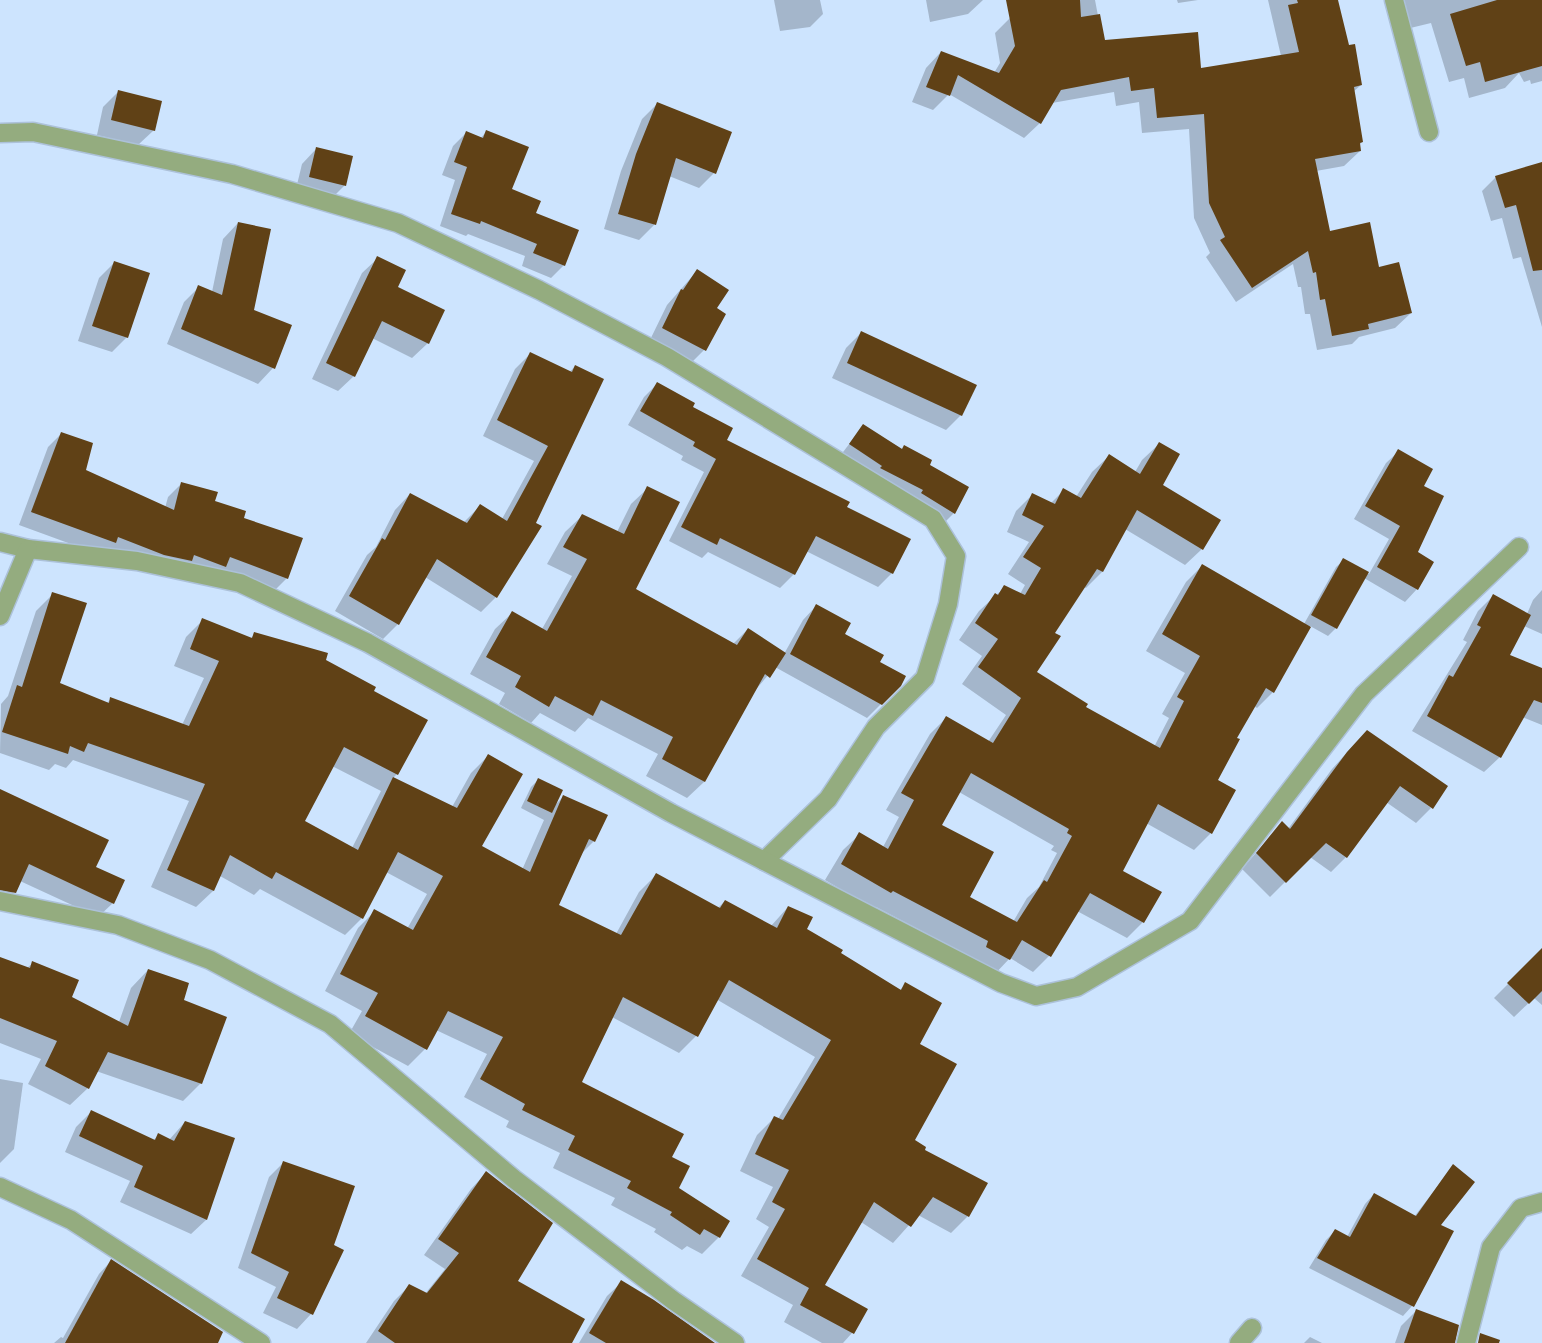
<svg xmlns="http://www.w3.org/2000/svg" width="1542" height="1343" viewBox="0 0 1542 1343" font-family="Jost,sans-serif">
<style>
.shadow{fill:#0003;fill-rule:evenodd}
.building{fill:#604116;fill-rule:evenodd}
.lines{fill:none;stroke-linecap:round;stroke-linejoin:round}
.minor-casing{stroke:#acc1d9;stroke-width:21}
.minor{stroke:#94ac7f;stroke-width:18}
</style>
<rect width="100%" height="100%" fill="#cde4fe"/>
<!-- shadow -->
<g class="shadow">
<polygon points="774,0 820,0 823,14 810,27 780,31"/>
<polygon points="926,0 983,0 968,14 930,22"/>
<polygon points="1040,0 1095,0 1103,42 1200,70 1281,56 1268,0 1337,0 1348,47 1361,85 1353,92 1362,142 1359,145 1360,151 1344,166 1316,171 1329,232 1378,269 1411,313 1395,328 1359,337 1352,344 1317,350 1310,314 1305,314 1301,287 1298,287 1293,264 1236,302 1206,257 1210,253 1194,218 1189,129 1142,133 1139,102 1116,106 1114,92 1052,103 1040,123 1024,138 949,94 933,110 912,102 926,68 941,52 994,73 1000,63 995,33 1010,18"/>
<polygon points="1177,0 1198,0 1178,3"/>
<polygon points="1390,0 1542,0 1542,81 1531,84 1530,80 1524,82 1519,73 1505,88 1469,98 1464,78 1449,82 1431,23 1398,31"/>
<polygon points="118,92 154,130 138,145 97,135 103,107"/>
<polygon points="657,104 714,173 699,188 669,176 654,225 639,240 604,229 621,171 642,119"/>
<polygon points="486,132 510,190 534,213 564,265 551,278 522,266 525,256 468,234 466,236 440,226 455,180 442,175 453,146 466,133 480,139"/>
<polygon points="317,148 351,157 344,186 329,201 295,193 302,164"/>
<polygon points="1542,163 1542,327 1521,257 1513,259 1502,218 1491,221 1482,191 1496,177"/>
<polygon points="238,223 252,311 273,368 258,384 167,344 184,302 199,287 212,292 223,239"/>
<polygon points="378,258 428,343 412,358 372,338 354,376 338,391 312,379 362,273"/>
<polygon points="114,263 127,337 112,352 78,341 99,278"/>
<polygon points="697,271 715,309 724,315 704,350 690,364 649,342 667,305"/>
<polygon points="861,333 961,415 946,430 832,378 846,348"/>
<polygon points="530,354 569,373 575,366 599,378 496,597 481,612 425,577 398,624 383,639 335,611 367,555 376,547 395,510 410,494 463,523 480,506 502,519 534,461 483,436 515,369"/>
<polygon points="657,384 691,407 725,441 845,508 892,573 878,587 806,551 794,574 780,588 708,552 702,558 669,541 704,472 681,460 683,456 628,425 644,397"/>
<polygon points="863,426 967,487 954,513 943,524 840,456"/>
<polygon points="61,434 84,471 165,508 168,497 181,484 242,519 287,578 273,592 101,555 19,525 48,447"/>
<path d="M1159 444 1161 486 1202 549 1185 565 1125 529 1102 572 1086 588 1084 587 1053 633 1035 672 1084 707 1154 747 1169 718 1162 714 1185 673 1146 651 1186 582 1202 566 1304 624 1336 567 1344 560 1369 574 1389 539 1354 519 1386 463 1399 451 1422 487 1416 553 1417 589 1405 602 1364 578 1336 628 1328 636 1310 626 1273 692 1257 708 1254 706 1235 739 1216 781 1234 791 1210 834 1194 850 1146 823 1121 871 1143 922 1127 938 1077 911 1049 956 1033 972 1010 958 993 976 970 963 973 958 876 907 874 909 825 880 843 850 860 834 883 847 899 817 886 810 930 734 946 718 988 742 1006 715 962 684 982 656 959 640 979 611 1005 587 1020 594 1025 585 1008 574 1029 542 1007 532 1016 511 1032 495 1051 503 1064 490 1076 497 1092 472 1109 456 1135 472 1142 460ZM959 792 1054 846 1051 850 1057 853 1039 887 1027 898 1013 922 968 898 940 825Z"/>
<polygon points="648,488 634,590 733,644 748,629 784,654 803,620 816,606 899,686 867,718 775,667 752,694 704,782 687,798 646,776 658,754 588,718 575,732 540,713 531,723 499,704 505,693 470,674 495,629 512,613 542,629 572,576 547,564 565,532 582,516 617,532 631,504"/>
<polygon points="1542,590 1542,634 1524,626 1508,656 1542,669 1542,725 1522,717 1500,757 1484,772 1412,731 1467,642 1463,640 1478,611 1493,596 1527,614 1533,600"/>
<path d="M53 594 58 684 107 703 111 699 182 725 204 678 174 666 186 637 203 620 250 639 255 634 325 661 372 691 397 774 393 778 452 807 471 773 488 756 480 846 522 870 544 820 521 808 531 787 539 779 554 806 564 796 594 841 581 854 557 906 616 934 639 892 656 875 717 909 725 901 771 926 788 907 805 929 839 954 900 990 906 984 918 1044 913 1141 923 1150 968 1216 951 1233 918 1215 893 1243 861 1222 823 1286 866 1309 852 1333 843 1343H822L784 1322 793 1305 741 1276 769 1227 756 1219 773 1187 740 1171 757 1135 774 1118 778 1119 815 1057 716 999 696 1036 679 1053 612 1017 580 1082 670 1157 677 1188 719 1237 702 1254 687 1246 682 1250 654 1232 656 1229 611 1205 615 1198 553 1168 560 1153 506 1127 509 1121 464 1097 487 1054 436 1030 425 1049 408 1066 349 1034 362 1011 325 991 358 928 375 911 407 929 427 894 386 872 362 918 345 935 260 889 254 895 220 876 213 891 196 907 151 887 189 801 73 760 66 768 55 764 49 770 0 753 1 704 8 696 36 611ZM332 766 381 791 352 848 303 822Z"/>
<polygon points="1352,747 1431,808 1416,823 1386,802 1346,857 1331,872 1310,857 1270,897 1242,869 1282,823 1288,829 1332,769"/>
<polygon points="0,800 94,868 113,903 98,917 20,881 17,889 0,903"/>
<polygon points="1542,950 1542,1005 1534,998 1514,1017 1494,998"/>
<polygon points="0,959 27,968 33,963 70,998 119,1022 131,988 148,970 182,1001 201,1083 183,1101 96,1071 88,1088 70,1105 28,1084 41,1059 0,1043"/>
<polygon points="0,1079 23,1083 14,1149 0,1163"/>
<polygon points="91,1112 153,1141 158,1135 169,1140 185,1122 233,1139 206,1220 191,1234 120,1202 130,1181 65,1152 76,1127"/>
<polygon points="283,1163 333,1246 311,1314 297,1329 263,1313 276,1287 238,1268 269,1177"/>
<polygon points="1453,1166 1439,1226 1451,1232 1412,1306 1403,1316 1309,1268 1326,1240 1335,1231 1347,1237 1365,1204 1374,1194 1414,1217"/>
<polygon points="486,1173 515,1282 570,1343 366,1343 394,1301 409,1286 425,1294 445,1269 424,1255 471,1189"/>
<polygon points="111,1261 216,1343 54,1343 61,1337 63,1338 99,1274"/>
<polygon points="622,1282 712,1343 579,1343 607,1296"/>
<polygon points="1416,1311 1451,1343 1395,1343 1401,1326"/>
<polygon points="1310,1337 1322,1343 1304,1343"/>
</g>
<!-- building -->
<g class="building">
<polygon points="1006,0 1080,0 1081,17 1100,14 1105,40 1198,32 1201,68 1299,52 1288,5 1298,3 1297,0 1338,0 1349,45 1355,44 1362,85 1354,87 1363,142 1360,143 1361,151 1315,159 1330,231 1370,222 1379,267 1399,262 1412,313 1368,324 1369,329 1332,336 1325,299 1320,300 1316,272 1313,273 1308,251 1252,288 1220,240 1225,237 1209,203 1204,114 1157,118 1154,88 1131,91 1129,77 1061,90 1041,124 958,75 950,96 926,87 941,51 999,73 1015,46"/>
<polygon points="1497,0 1542,0 1542,66 1485,82 1480,62 1466,66 1450,14"/>
<polygon points="118,90 162,101 155,131 111,120"/>
<polygon points="657,102 732,132 716,174 676,158 656,225 618,214 636,154"/>
<polygon points="486,130 529,147 512,189 541,201 536,213 579,230 565,266 533,253 537,244 481,221 480,224 451,214 467,167 454,162 466,131 483,138"/>
<polygon points="316,147 353,156 346,186 309,177"/>
<polygon points="1542,162 1542,270 1533,271 1516,205 1505,208 1495,176"/>
<polygon points="238,222 271,229 254,310 292,325 275,369 181,329 198,285 222,295"/>
<polygon points="377,256 406,270 398,287 445,310 429,344 382,321 355,377 326,363"/>
<polygon points="114,261 150,273 128,338 92,326"/>
<polygon points="697,269 729,290 717,308 726,314 706,351 662,328 681,289 683,290"/>
<polygon points="861,331 977,385 962,416 847,363"/>
<polygon points="530,352 572,372 575,365 604,379 536,523 542,526 497,598 437,559 399,625 349,596 382,538 385,540 410,493 467,523 480,504 507,521 548,446 497,420"/>
<polygon points="657,382 695,403 693,407 733,428 727,440 850,502 847,507 911,539 893,574 816,536 795,575 720,538 717,545 681,527 716,459 693,446 695,442 640,411"/>
<polygon points="863,424 902,449 904,445 932,460 930,465 969,487 955,514 921,493 923,490 880,468 882,466 849,444"/>
<polygon points="61,432 93,443 86,470 174,510 181,482 218,492 215,501 246,511 244,518 303,538 288,579 230,557 226,567 194,555 192,561 164,555 118,537 116,543 31,512"/>
<path d="M1159 442 1180 454 1163 485 1221 520 1203 550 1137 510 1103 572 1097 569 1055 633 1061 636 1037 672 1088 704 1086 707 1160 748 1184 701 1177 697 1200 656 1162 634 1202 564 1311 627 1274 693 1266 688 1237 738 1240 739 1218 780 1236 790 1212 834 1158 804 1123 871 1162 892 1144 923 1090 893 1051 957 1022 940 1010 960 986 947 988 941 893 891 891 893 841 864 859 832 888 849 914 800 901 793 946 716 993 743 1021 698 978 667 998 639 975 623 995 593 998 595 1004 585 1025 595 1041 568 1023 557 1044 526 1022 515 1032 493 1055 504 1063 488 1081 498 1109 454 1140 474ZM971 773 1069 829 1067 833 1072 836 1047 882 1044 880 1017 922 970 897 994 852 942 825Z"/>
<polygon points="1398,449 1433,469 1424,486 1444,496 1418,552 1434,562 1418,590 1377,567 1400,526 1365,506"/>
<polygon points="647,486 680,502 636,589 737,645 748,628 786,653 770,678 765,674 705,782 662,759 673,737 601,700 593,716 555,696 549,707 515,687 521,676 486,657 512,611 547,631 587,559 563,547 582,514 624,534"/>
<polygon points="1343,558 1369,572 1337,629 1311,615"/>
<polygon points="52,592 87,603 60,683 109,703 110,697 189,726 219,661 190,649 202,618 252,638 254,632 328,653 326,660 376,687 374,691 428,720 398,775 344,747 305,821 358,850 393,777 457,808 488,754 523,774 482,846 530,872 563,795 608,815 595,842 589,839 559,905 621,935 656,873 720,908 725,900 777,928 788,906 813,917 807,929 843,950 841,953 901,990 905,982 942,1003 920,1044 957,1064 915,1140 926,1147 925,1150 988,1183 969,1217 933,1197 911,1227 874,1202 825,1285 868,1309 854,1334 800,1305 809,1288 757,1259 785,1209 772,1202 789,1170 755,1154 774,1116 783,1120 831,1040 729,980 698,1037 623,997 582,1082 684,1134 672,1157 690,1166 679,1188 730,1221 720,1238 704,1229 700,1235 670,1215 672,1212 627,1188 631,1181 568,1150 575,1136 522,1110 525,1104 480,1079 503,1037 448,1011 427,1050 365,1016 378,993 340,974 374,909 413,930 443,876 398,852 363,919 276,872 272,879 230,855 214,891 167,870 205,784 88,743 84,752 70,746 68,754 2,732 17,685 22,687"/>
<polygon points="1493,594 1531,615 1510,655 1542,668 1542,703 1534,700 1501,758 1427,716 1449,675 1453,677 1481,627 1477,625"/>
<polygon points="816,604 851,623 845,634 884,655 880,662 906,676 901,686 882,705 790,654"/>
<polygon points="1367,730 1448,786 1433,809 1400,786 1347,858 1326,843 1286,883 1256,853 1282,821 1290,829 1347,752"/>
<polygon points="538,778 563,790 552,813 527,801"/>
<polygon points="0,789 109,840 96,867 125,880 114,904 29,864 16,893 0,890"/>
<polygon points="1542,948 1542,991 1529,1004 1507,983"/>
<polygon points="0,957 30,968 32,961 79,980 72,997 128,1026 148,969 189,983 184,1000 227,1017 202,1084 108,1052 89,1089 45,1066 57,1041 0,1018"/>
<polygon points="91,1110 155,1140 158,1133 174,1141 185,1121 235,1138 207,1220 134,1187 143,1166 79,1136"/>
<polygon points="283,1161 355,1186 334,1245 344,1250 313,1315 277,1298 289,1272 251,1253"/>
<polygon points="1453,1164 1475,1182 1441,1225 1454,1231 1414,1307 1317,1258 1335,1229 1350,1237 1374,1193 1416,1216"/>
<polygon points="486,1171 553,1223 518,1281 585,1319 572,1343 395,1343 378,1331 409,1284 427,1293 459,1253 438,1239"/>
<polygon points="111,1259 223,1332 218,1343 65,1343"/>
<polygon points="621,1280 654,1300 715,1343 606,1343 589,1333"/>
<polygon points="1416,1309 1459,1325 1455,1343 1404,1343"/>
<polygon points="1480,1333 1500,1340 1499,1343 1478,1343"/>
</g>
<g class="lines">
<!-- minor casing -->
<g class="minor-casing">
<g id="minor">
<polyline points="1394,0 1429,132"/>
<polyline points="0,133 33,132 232,174 398,223 539,290 667,357 933,519 956,556 948,604 925,678 876,727 828,799 764,861"/>
<polyline points="0,542 28,549 137,561 240,583 368,643 671,813 1001,983 1036,996 1077,987 1190,921 1364,694 1519,547"/>
<polyline points="0,616 28,549"/>
<polyline points="0,901 118,925 210,960 330,1024 514,1179 674,1301 735,1343"/>
<polyline points="0,1187 71,1220 261,1343"/>
<polyline points="1239,1343 1252,1328"/>
<polyline points="1466,1343 1491,1247 1521,1208 1542,1202"/>
</g>
</g>
<!-- minor -->
<use href="#minor" class="minor"/>
</g>
</svg>
